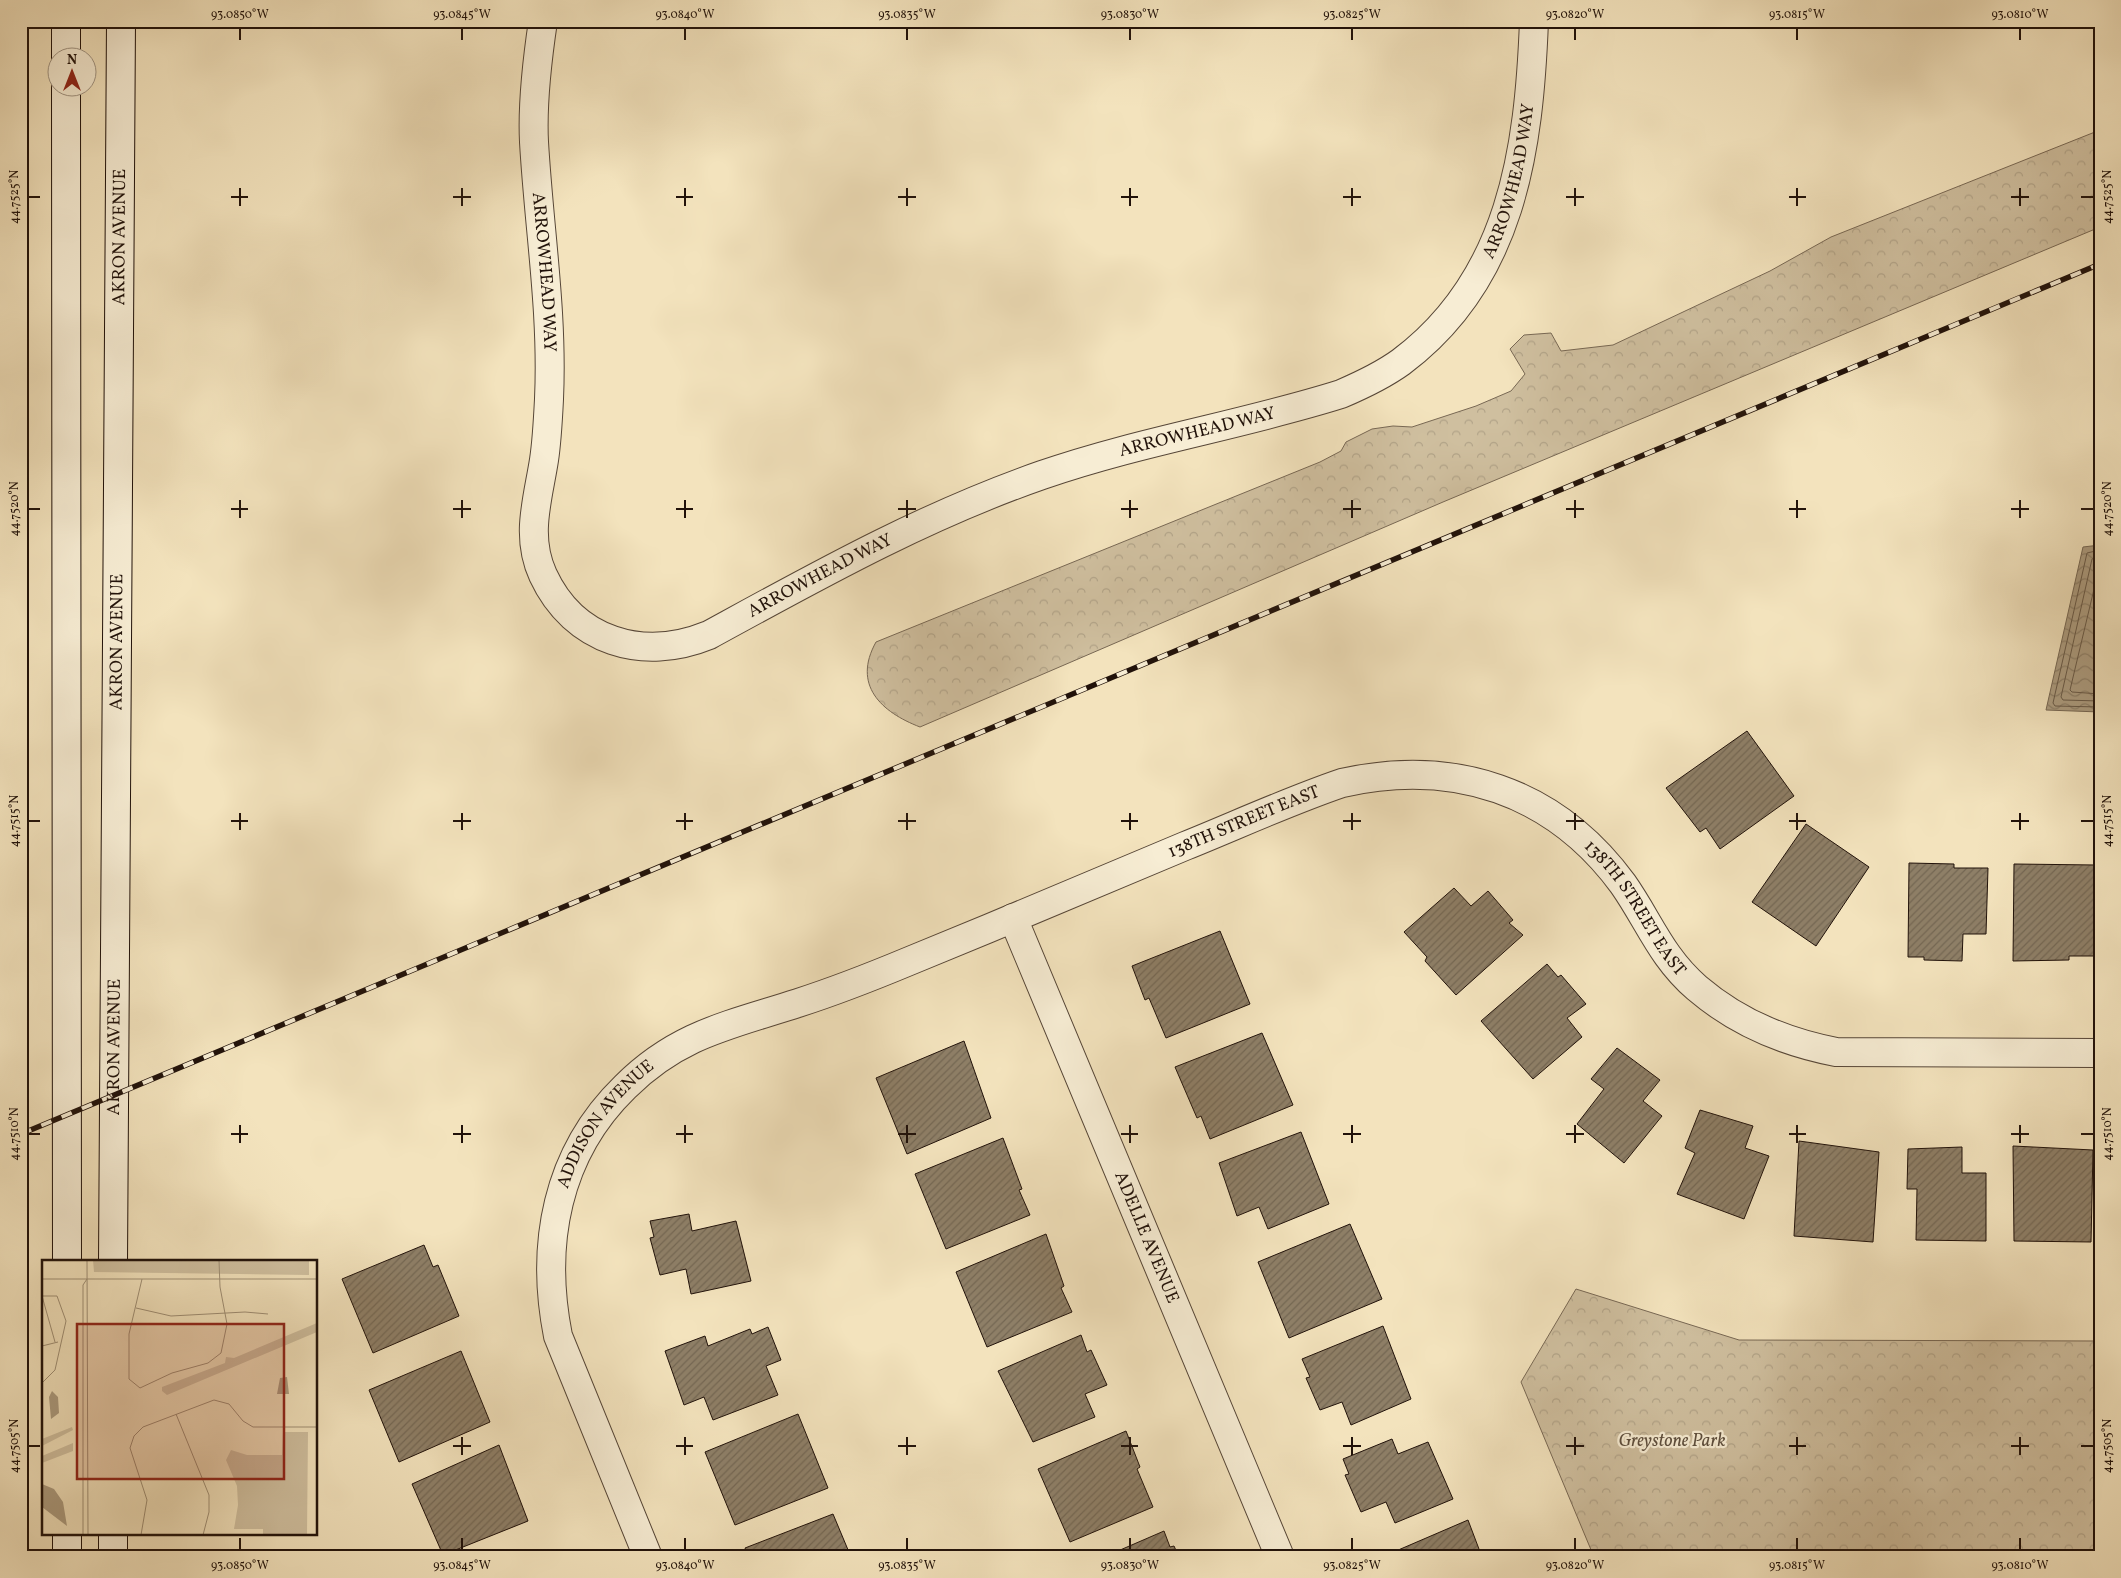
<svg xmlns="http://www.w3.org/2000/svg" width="2121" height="1578" viewBox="0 0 2121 1578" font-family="Vollkorn,serif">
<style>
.forest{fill:url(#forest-crowns);stroke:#786854}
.water{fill:url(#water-waves);stroke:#746551}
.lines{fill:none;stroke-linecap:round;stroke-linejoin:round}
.shore{stroke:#665745;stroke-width:1}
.building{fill:url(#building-hatch);stroke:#21120a}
.street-casing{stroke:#564637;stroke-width:30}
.secondary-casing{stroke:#21120a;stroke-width:30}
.street{stroke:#f7edd4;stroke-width:28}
.secondary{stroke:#f7edd4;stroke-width:28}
.rail-casing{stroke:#21120a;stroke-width:5.5}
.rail{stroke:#f7edd4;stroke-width:4;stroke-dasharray:11;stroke-linecap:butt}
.ticks{fill:none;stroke:#21120a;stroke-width:2}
.labels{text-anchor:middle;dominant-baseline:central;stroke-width:4.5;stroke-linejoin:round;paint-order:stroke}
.street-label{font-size:18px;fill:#21120a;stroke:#f7edd4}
.park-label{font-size:18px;font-style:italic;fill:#5e4f3e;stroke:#f7edd4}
.inset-road{fill:none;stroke:#9f8f75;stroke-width:1}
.view{fill:#8f2418;fill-opacity:0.15;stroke:#8f2418;stroke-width:2.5}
.inset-edge{fill:none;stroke:#21120a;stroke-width:2.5}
.neatline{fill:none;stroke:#21120a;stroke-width:2}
.ticks-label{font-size:12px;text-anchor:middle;fill:#21120a}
</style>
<defs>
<pattern id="forest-crowns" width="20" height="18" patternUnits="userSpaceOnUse" patternTransform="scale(1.25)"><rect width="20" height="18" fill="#cfbf9f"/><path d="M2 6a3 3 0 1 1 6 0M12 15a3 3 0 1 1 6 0" fill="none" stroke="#b1a388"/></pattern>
<pattern id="water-waves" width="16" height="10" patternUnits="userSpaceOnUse" patternTransform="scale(1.25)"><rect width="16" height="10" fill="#ac9c80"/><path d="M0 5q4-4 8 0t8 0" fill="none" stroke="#8c7e67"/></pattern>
<pattern id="building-hatch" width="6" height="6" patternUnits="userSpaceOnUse" patternTransform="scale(1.25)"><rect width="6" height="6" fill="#8e7f67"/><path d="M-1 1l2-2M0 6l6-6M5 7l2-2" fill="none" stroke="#746753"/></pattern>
</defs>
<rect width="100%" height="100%" fill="#f3e3bd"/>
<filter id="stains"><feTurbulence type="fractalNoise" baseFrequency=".004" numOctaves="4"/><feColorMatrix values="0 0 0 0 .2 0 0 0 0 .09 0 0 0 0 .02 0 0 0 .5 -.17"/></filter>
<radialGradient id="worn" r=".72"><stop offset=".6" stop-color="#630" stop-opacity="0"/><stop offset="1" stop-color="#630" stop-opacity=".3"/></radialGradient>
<!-- forest -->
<g class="forest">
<path d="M2100 130V227L1443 502 920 727C881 712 852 685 876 642L1320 462 1341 451 1346 442 1372 429 1393 426 1412 427 1476 406 1511 391 1525 374 1510 349 1524 335 1551 333 1561 351 1613 345 1770 271 1831 237Z"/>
<polygon points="1576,1289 1739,1340 2100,1341 2100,1557 1594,1557 1521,1382"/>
</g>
<!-- water -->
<polygon class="water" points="2100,545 2100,712 2046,710 2083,547"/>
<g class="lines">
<!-- shore -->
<g class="shore">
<polyline points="2100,550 2087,553 2053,703 2055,706 2100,707"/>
<polyline points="2100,556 2092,559 2061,697 2063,700 2100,701"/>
<polyline points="2100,564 2070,690 2072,692 2100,694"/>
</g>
</g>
<!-- building -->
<g class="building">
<polygon points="1747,731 1794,796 1720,849 1706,828 1700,832 1666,788"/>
<polygon points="1806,824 1869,867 1816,946 1752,902"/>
<polygon points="1909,863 1954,864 1954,868 1988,868 1986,934 1963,934 1962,961 1924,960 1924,957 1908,957"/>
<polygon points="2014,864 2096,865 2095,956 2069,956 2069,960 2013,961"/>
<polygon points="1454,888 1471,906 1488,891 1513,920 1509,923 1523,935 1456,995 1425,961 1427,957 1404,932"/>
<polygon points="1220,931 1250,1004 1166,1038 1149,998 1145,1000 1132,966"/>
<polygon points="1547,964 1558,977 1561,975 1586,1004 1567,1018 1582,1037 1533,1079 1481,1021"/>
<polygon points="1262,1033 1293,1105 1210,1139 1201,1116 1197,1118 1175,1067"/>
<polygon points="964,1041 991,1118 907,1154 876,1078"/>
<polygon points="1617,1048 1660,1080 1643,1101 1662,1116 1624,1163 1577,1124 1604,1089 1591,1079"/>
<polygon points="1700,1110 1753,1126 1745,1148 1769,1156 1744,1219 1677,1194 1695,1153 1685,1148"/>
<polygon points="1301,1132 1329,1204 1268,1229 1259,1207 1237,1216 1219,1163"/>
<polygon points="1003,1138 1022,1189 1019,1190 1030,1215 946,1249 915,1174"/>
<polygon points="1799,1141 1879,1152 1873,1242 1794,1236"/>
<polygon points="2013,1146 2093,1150 2091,1242 2014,1241"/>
<polygon points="1962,1147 1962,1173 1986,1173 1986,1241 1916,1240 1917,1189 1907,1189 1908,1149"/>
<polygon points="689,1214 692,1231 736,1221 751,1281 691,1294 686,1269 660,1275 650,1238 654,1237 650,1221"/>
<polygon points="1350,1224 1382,1299 1289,1338 1258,1262"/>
<polygon points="1046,1234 1064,1286 1061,1288 1072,1312 987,1347 956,1272"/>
<polygon points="424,1245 433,1267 438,1265 459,1316 373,1353 342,1279"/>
<polygon points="1383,1326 1411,1399 1351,1425 1342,1402 1320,1410 1306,1378 1310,1377 1302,1359"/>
<polygon points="768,1327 781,1360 766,1366 778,1395 713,1420 704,1397 684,1405 665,1351 705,1336 708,1346 750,1329 752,1334"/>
<polygon points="1081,1335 1087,1352 1091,1350 1107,1385 1085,1394 1095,1417 1033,1442 998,1371"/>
<polygon points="461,1351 490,1422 399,1462 369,1390"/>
<polygon points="798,1414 828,1488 735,1525 705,1452"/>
<polygon points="1126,1431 1140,1467 1137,1469 1153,1507 1070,1542 1038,1469"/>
<polygon points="1392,1439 1398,1454 1428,1442 1453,1499 1395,1523 1386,1502 1361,1512 1345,1475 1349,1474 1343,1459"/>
<polygon points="499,1445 528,1521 443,1555 412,1484"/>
<polygon points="833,1514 851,1557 748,1557 745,1548"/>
<polygon points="1468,1520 1482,1557 1382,1557"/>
<polygon points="1164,1531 1170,1547 1174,1546 1179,1557 1104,1557"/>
</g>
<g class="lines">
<!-- street casing -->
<g class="street-casing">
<g id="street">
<path id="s1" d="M543 21C537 61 532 102 534 142 539 229 553 312 549 399 548 419 547 440 544 460 538 499 525 536 543 575 574 642 643 662 709 635 817 576 924 516 1042 475 1140 441 1243 425 1341 394 1362 385 1383 375 1401 362 1512 279 1529 150 1534 21"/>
<path id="s2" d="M1013 918 1280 1557"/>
<path id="s3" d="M648 1557 558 1336C540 1245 556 1154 625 1087 678 1034 730 1025 798 1003 835 991 871 977 907 962 1000 924 1093 885 1185 846 1237 825 1289 801 1342 783 1453 758 1554 790 1623 884 1649 921 1661 957 1697 988 1738 1023 1784 1042 1836 1052L2100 1053"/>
</g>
</g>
<!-- secondary casing -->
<g class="secondary-casing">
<g id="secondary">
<polyline points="66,58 66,21"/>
<polyline points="66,88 67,1262"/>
<path id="s4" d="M113 1262 121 21"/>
<polyline points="67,1534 67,1557"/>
<polyline points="113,1557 113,1534"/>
</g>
</g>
<!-- street -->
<use href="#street" class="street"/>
<!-- secondary -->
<use href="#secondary" class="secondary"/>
<!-- rail casing -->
<g class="rail-casing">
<polyline id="rail" points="21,1134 2100,264"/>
</g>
<!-- rail -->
<use href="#rail" class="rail"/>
</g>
<!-- ticks -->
<path class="ticks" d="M240 28V40M462 28V40M685 28V40M907 28V40M1130 28V40M1352 28V40M1575 28V40M1797 28V40M2020 28V40M240 188V206M462 188V206M685 188V206M907 188V206M1130 188V206M1352 188V206M1575 188V206M1797 188V206M2020 188V206M28 197H40M231 197H248M453 197H471M676 197H693M898 197H916M1121 197H1138M1343 197H1361M1566 197H1584M1789 197H1806M2011 197H2029M2081 197H2094M240 500V518M462 500V518M685 500V518M907 500V518M1130 500V518M1352 500V518M1575 500V518M1797 500V518M2020 500V518M28 509H40M231 509H248M453 509H471M676 509H693M898 509H916M1121 509H1138M1343 509H1361M1566 509H1584M1789 509H1806M2011 509H2029M2081 509H2094M240 813V830M462 813V830M685 813V830M907 813V830M1130 813V830M1352 813V830M1575 813V830M1797 813V830M2020 813V830M28 821H40M231 821H248M453 821H471M676 821H693M898 821H916M1121 821H1138M1343 821H1361M1566 821H1584M1789 821H1806M2011 821H2029M2081 821H2094M240 1125V1143M462 1125V1143M685 1125V1143M907 1125V1143M1130 1125V1143M1352 1125V1143M1575 1125V1143M1797 1125V1143M2020 1125V1143M28 1134H40M231 1134H248M453 1134H471M676 1134H693M898 1134H916M1121 1134H1138M1343 1134H1361M1566 1134H1584M1789 1134H1806M2011 1134H2029M2081 1134H2094M462 1437V1455M685 1437V1455M907 1437V1455M1130 1437V1455M1352 1437V1455M1575 1437V1455M1797 1437V1455M2020 1437V1455M28 1446H40M453 1446H471M676 1446H693M898 1446H916M1121 1446H1138M1343 1446H1361M1566 1446H1584M1789 1446H1806M2011 1446H2029M2081 1446H2094M240 1538V1550M462 1538V1550M685 1538V1550M907 1538V1550M1130 1538V1550M1352 1538V1550M1575 1538V1550M1797 1538V1550M2020 1538V1550"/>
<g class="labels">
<!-- street labels -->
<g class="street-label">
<text stroke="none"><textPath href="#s1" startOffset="1719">ARROWHEAD WAY</textPath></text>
<text stroke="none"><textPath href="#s4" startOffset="1025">AKRON AVENUE</textPath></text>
<text stroke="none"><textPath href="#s1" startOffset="252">ARROWHEAD WAY</textPath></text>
<text stroke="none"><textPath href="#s1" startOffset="1285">ARROWHEAD WAY</textPath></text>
<text stroke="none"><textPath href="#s1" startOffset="880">ARROWHEAD WAY</textPath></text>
<text stroke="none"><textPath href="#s4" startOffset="620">AKRON AVENUE</textPath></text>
<text stroke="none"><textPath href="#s3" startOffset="1184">138TH STREET EAST</textPath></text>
<text stroke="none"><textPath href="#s3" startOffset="1634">138TH STREET EAST</textPath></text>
<text stroke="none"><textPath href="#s4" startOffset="215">AKRON AVENUE</textPath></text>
<text stroke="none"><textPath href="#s3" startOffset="466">ADDISON AVENUE</textPath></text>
<text stroke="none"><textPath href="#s2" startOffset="346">ADELLE AVENUE</textPath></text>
</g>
<!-- park labels -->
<g class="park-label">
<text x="1672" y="1441">Greystone Park</text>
</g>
</g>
<!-- overview -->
<g transform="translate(42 1260)">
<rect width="275" height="275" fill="#f3e3bd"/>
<path d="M51 0H267V15L52 12ZM275 63V72L125 135 120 131V127L183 103 184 97 192 98ZM30 167 31 170 0 186V179ZM241 172H266L265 275H221V269H192L196 245 195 226 184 200 189 190 205 195H240ZM31 183V191L0 203V196Z" fill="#cfbf9f"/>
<path d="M260 0V11L246 10V2Z" fill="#cfbf9f"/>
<path d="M245 117 247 134H235L238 118ZM10 131 16 137 17 153 9 159 7 137ZM0 224 12 229 21 242 25 266 0 247Z" fill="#ac9c80"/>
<path class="inset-road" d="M45 0 46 275M0 19H275M100 19 87 74V119L98 128 130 113 166 103 179 93 185 64 178 27 177 0M0 36H15L24 61 13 110 0 123M0 36 13 82M94 48 129 56 203 52 226 54M0 86 16 82M134 154 167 235V252L161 275M41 275V25L45 19M99 275 105 240 88 188 92 176 101 167 172 140 187 144 201 161 211 167H275"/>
<path class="view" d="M35 64H242V219H35Z"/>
<rect width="275" height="275" class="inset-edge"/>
</g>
<!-- margin -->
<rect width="2121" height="1578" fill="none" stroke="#f3e3bd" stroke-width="55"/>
<!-- north arrow -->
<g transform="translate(72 72)"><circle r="24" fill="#f7edd4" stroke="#a19583"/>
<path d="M0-4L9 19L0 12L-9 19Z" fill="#8f2418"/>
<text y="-8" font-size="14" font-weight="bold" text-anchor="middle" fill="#21120a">N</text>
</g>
<rect x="28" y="28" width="2066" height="1522" class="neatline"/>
<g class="ticks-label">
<text x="240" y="18">93.0850°W</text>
<text x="462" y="18">93.0845°W</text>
<text x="685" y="18">93.0840°W</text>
<text x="907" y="18">93.0835°W</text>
<text x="1130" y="18">93.0830°W</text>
<text x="1352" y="18">93.0825°W</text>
<text x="1575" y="18">93.0820°W</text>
<text x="1797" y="18">93.0815°W</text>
<text x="2020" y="18">93.0810°W</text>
<text transform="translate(14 197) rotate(-90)" y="4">44.7525°N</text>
<text transform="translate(2107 197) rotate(-90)" y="4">44.7525°N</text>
<text transform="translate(14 509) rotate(-90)" y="4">44.7520°N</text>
<text transform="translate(2107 509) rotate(-90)" y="4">44.7520°N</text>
<text transform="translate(14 821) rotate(-90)" y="4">44.7515°N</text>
<text transform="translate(2107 821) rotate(-90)" y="4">44.7515°N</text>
<text transform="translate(14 1134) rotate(-90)" y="4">44.7510°N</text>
<text transform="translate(2107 1134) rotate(-90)" y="4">44.7510°N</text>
<text transform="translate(14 1446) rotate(-90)" y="4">44.7505°N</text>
<text transform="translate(2107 1446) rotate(-90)" y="4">44.7505°N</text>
<text x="240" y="1569">93.0850°W</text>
<text x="462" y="1569">93.0845°W</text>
<text x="685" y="1569">93.0840°W</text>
<text x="907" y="1569">93.0835°W</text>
<text x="1130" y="1569">93.0830°W</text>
<text x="1352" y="1569">93.0825°W</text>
<text x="1575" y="1569">93.0820°W</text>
<text x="1797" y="1569">93.0815°W</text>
<text x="2020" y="1569">93.0810°W</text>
</g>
<rect width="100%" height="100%" filter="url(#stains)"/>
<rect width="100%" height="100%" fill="url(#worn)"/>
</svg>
